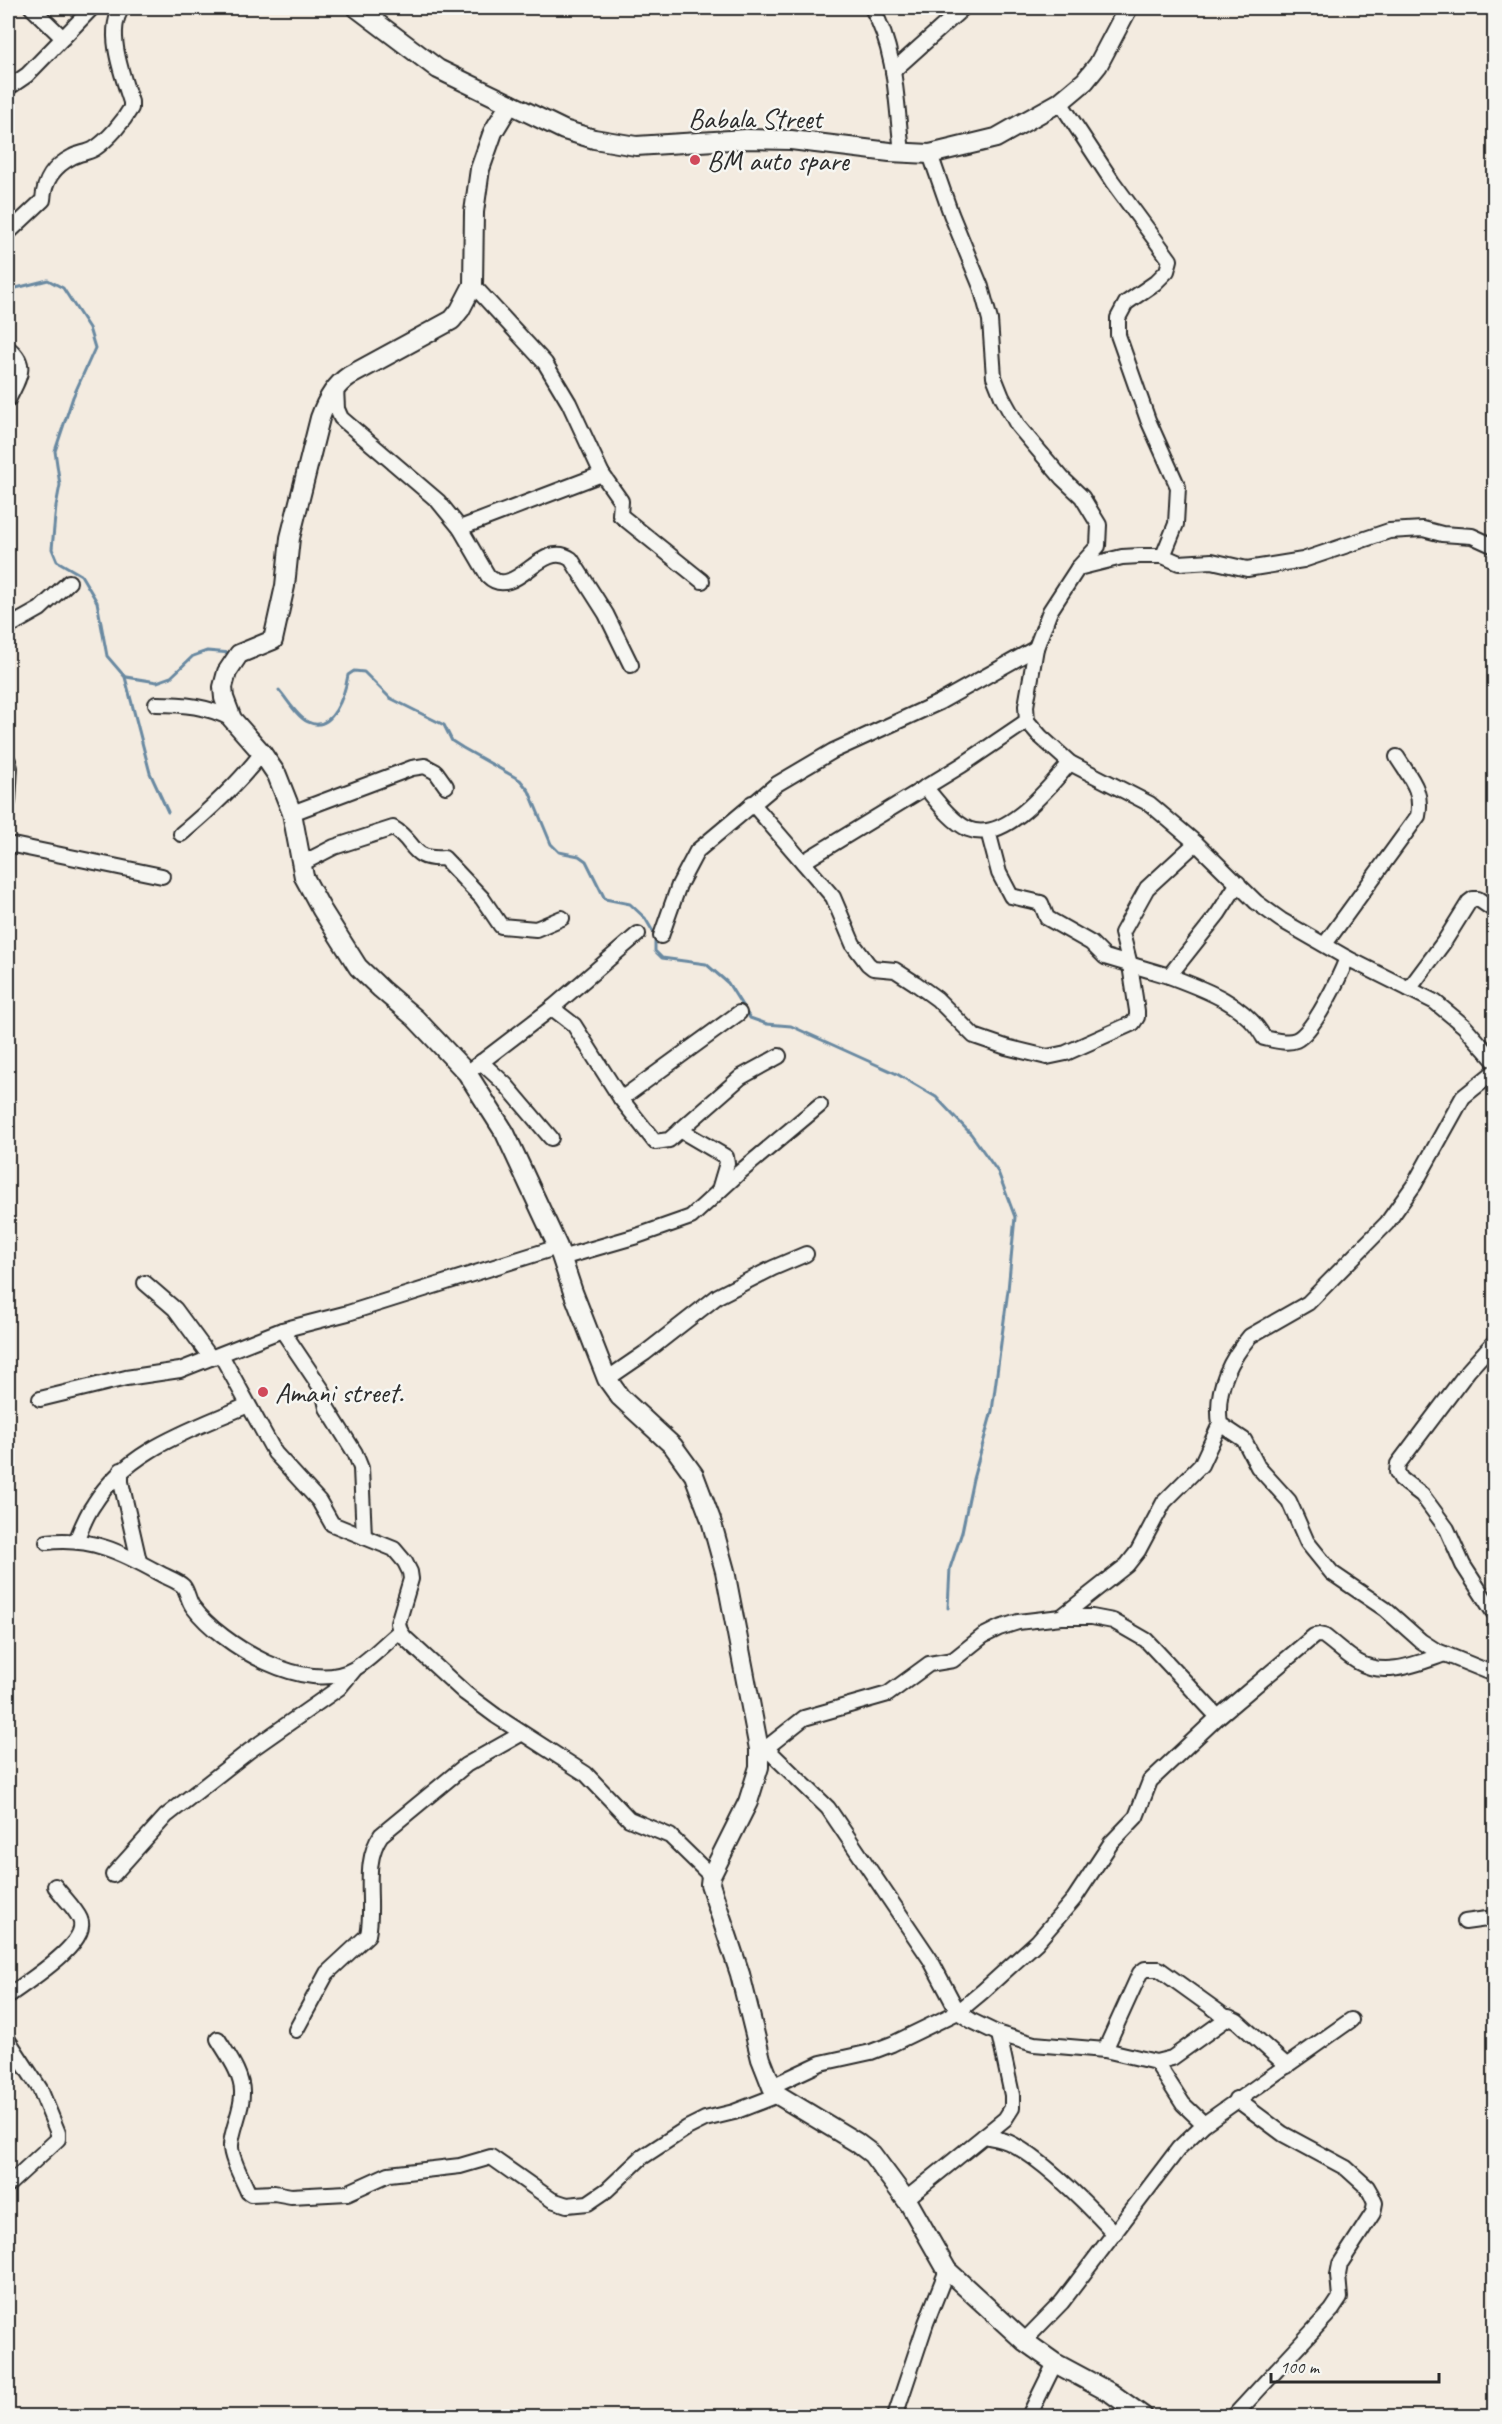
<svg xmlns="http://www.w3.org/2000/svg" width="1502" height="2424" viewBox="0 0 1502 2424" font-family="Caveat,sans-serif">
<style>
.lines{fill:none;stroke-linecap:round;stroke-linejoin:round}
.stream{stroke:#6989a1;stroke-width:3}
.street-casing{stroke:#2b2b2b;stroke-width:18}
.secondary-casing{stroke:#2b2b2b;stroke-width:22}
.street{stroke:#f6f6f2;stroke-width:14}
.secondary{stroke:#f6f6f2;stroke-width:18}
.poi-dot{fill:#d1495b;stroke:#f6f6f2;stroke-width:2}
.labels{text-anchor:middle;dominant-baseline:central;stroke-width:5;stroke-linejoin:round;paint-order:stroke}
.street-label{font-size:28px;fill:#2b2b2b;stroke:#f6f6f2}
.poi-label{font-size:28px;fill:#2b2b2b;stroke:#f6f6f2;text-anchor:start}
</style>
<rect width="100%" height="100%" fill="#f3ebe0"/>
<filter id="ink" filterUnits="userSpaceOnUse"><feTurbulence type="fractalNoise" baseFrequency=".0167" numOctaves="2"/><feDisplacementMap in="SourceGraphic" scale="12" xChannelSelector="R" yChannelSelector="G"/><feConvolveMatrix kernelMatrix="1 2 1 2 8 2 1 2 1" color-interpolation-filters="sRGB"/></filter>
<g filter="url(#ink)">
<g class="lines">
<!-- stream -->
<g class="stream">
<polyline points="8,290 48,280 63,288 89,328 95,348 73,397 55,451 60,485 56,506 52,549 57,561 81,575 97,602 107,656 125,677 150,773 168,812"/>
<polyline points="126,677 157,682 171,677 193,656 207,651 231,653"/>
<path d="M279 690C287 699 297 717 308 722 333 734 345 693 348 675L354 671 364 672 390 698 444 725 452 741 463 748 520 780 529 791 551 844 559 852 579 856 586 861 605 899 630 904 645 918 655 935V951L662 958 706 964 728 983 750 1018 767 1024 791 1026 897 1074 936 1097 971 1134 998 1172 1015 1217 1008 1290 992 1411 973 1479 962 1532 950 1568 948 1608"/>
</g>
<!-- street casing -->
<g class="street-casing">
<g id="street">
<polyline points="32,8 63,38"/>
<path d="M872 8C897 52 896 103 902 152"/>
<polyline points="893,71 963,8"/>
<polyline points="8,88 27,75 92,8"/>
<polyline points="1060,102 1112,181 1170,260 1167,271 1155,283 1126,303 1118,318 1118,335 1148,420 1178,487 1176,524 1163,556"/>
<polyline points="930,154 951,214 981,287 990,320 994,377 1002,397 1018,426 1062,478 1082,497 1099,525 1098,546 1078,568 1050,611 1036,648 1026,706 1027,721 1041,737 1070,763 1150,804 1196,843 1256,902 1281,920 1347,958 1435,1002 1464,1026 1494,1060"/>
<path d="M8 233 43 200C44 181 54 166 72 157 79 153 87 153 94 149 108 140 123 122 131 108V102C123 77 105 31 122 8"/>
<polyline points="473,285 545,363 569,403 602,474 621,501 620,515 702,581"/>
<path d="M8 348C30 365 18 379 8 400"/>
<path d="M336 387 337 409 341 418 438 501 460 528 488 576C515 602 541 538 571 559L606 614 631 665"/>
<polyline points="460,528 602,474"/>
<polyline points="1078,568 1122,557 1140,556 1163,556 1179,563 1212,561 1247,569 1303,560 1389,531 1423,529 1442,534 1472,536 1494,546"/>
<polyline points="8,627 40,609 69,582"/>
<path d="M156 704C184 704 207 706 232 719"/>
<polyline points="8,761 10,768 8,802"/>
<path d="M925 787C937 801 951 821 968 829 1005 844 1049 787 1070 763"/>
<polyline points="752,803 833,897 853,944 868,964 873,968 895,970 915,983 937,999 974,1036 1006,1047 1047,1057 1066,1053 1133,1023 1137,1017 1137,1011 1130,965 1122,933 1147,888 1196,843"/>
<polyline points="292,813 412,768 425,766 436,772 446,786"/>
<polyline points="988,831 999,873 1011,896 1041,903 1047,918 1091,943 1105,957 1169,976 1218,914 1238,883"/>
<path d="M181 834C211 809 238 784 262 753"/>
<polyline points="8,844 162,876"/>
<polyline points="803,862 962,765 1027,721"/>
<path d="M301 864 334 847 393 828C416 841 410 861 444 858L482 898 501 926 536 929 562 918"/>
<polyline points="661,936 679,885 697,851 777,784 833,751 940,702 1036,648"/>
<path d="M1325 944 1418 816C1423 790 1410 778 1397 757"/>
<path d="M1169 976C1204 989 1246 1004 1264 1038 1274 1040 1287 1044 1296 1040 1314 1032 1340 976 1347 958"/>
<polyline points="1409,989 1444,942 1469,902 1473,899 1478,899 1494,910"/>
<polyline points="552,1008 574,1025 621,1099 655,1142 669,1140 741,1077 779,1056"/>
<polyline points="481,1062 506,1085 551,1138"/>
<path d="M1494 1072 1463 1097 1414 1185 1387 1223 1308 1303 1250 1336C1229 1361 1215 1391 1220 1424L1244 1440 1258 1467 1289 1501 1307 1542 1332 1573 1385 1609 1421 1641 1435 1650 1494 1674"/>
<polyline points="467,1073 552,1008 638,934"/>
<polyline points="621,1099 739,1013"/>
<polyline points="680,1130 726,1157 727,1163 719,1190"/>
<polyline points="561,1258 637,1236 691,1217 740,1172 820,1105"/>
<polyline points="145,1283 175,1309 211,1358"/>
<polyline points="282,1330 323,1391 327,1408 355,1453 361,1468 364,1537"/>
<polyline points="1494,1342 1468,1371 1425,1428 1398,1464 1397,1472 1401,1479 1422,1495 1447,1529 1463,1565 1494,1613"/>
<polyline points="221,1355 275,1453 319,1501 332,1524 394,1549 405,1562 410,1572 411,1579 398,1623 400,1631 405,1638 465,1693 496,1716 586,1774 629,1819 670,1836 711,1876"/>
<polyline points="607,1379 645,1353 718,1296 773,1268 806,1254"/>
<polyline points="40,1399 126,1378 180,1370 282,1330 348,1313 558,1247"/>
<polyline points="121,1470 121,1482 139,1561"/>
<path d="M76 1541C81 1529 86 1515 94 1504 128 1449 192 1430 248 1405"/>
<path d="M47 1542C91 1537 121 1552 159 1573 166 1577 178 1581 183 1586 188 1592 188 1601 193 1607 221 1645 307 1696 354 1669 370 1660 385 1643 400 1631"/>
<polyline points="1061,1617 1127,1565 1138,1551 1164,1502 1201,1465 1220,1424"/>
<polyline points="766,1748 828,1808 930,1959 958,2012 972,2021 999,2034 1034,2044 1105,2050 1156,2062 1172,2058 1229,2017 1237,2021 1287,2066"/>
<polyline points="759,1749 766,1748 804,1718 888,1694 929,1664 953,1660 983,1636 999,1628 1018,1622 1061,1617 1092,1617 1113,1621 1146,1640 1218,1717"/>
<polyline points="113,1875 166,1816 249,1751 339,1688 354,1670"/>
<polyline points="1465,1922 1494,1918"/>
<path d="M8 1996C25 1983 91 1943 80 1919 75 1908 62 1896 55 1886"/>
<path d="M296 2030 327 1973 368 1935C375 1902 361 1864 381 1835L466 1765 521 1734"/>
<path d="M218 2039C227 2054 243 2075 242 2094 242 2111 232 2128 231 2145 230 2157 243 2180 248 2192L251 2194 274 2193 291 2196 347 2193 389 2174 460 2166 491 2157 552 2200 567 2205 588 2203 607 2190 641 2158 687 2128 705 2119 734 2112 778 2095"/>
<polyline points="8,2040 40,2089 58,2133 58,2139 8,2185"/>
<polyline points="1105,2050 1140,1973 1145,1969 1159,1969 1227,2018"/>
<polyline points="1156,2062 1183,2104 1204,2124"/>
<path d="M772 2086 821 2063 871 2052 892 2044 958 2012 982 1992 1037 1942 1074 1899 1111 1843 1136 1817 1150 1781 1218 1717 1314 1636 1319 1635 1324 1636C1335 1644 1346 1655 1358 1662 1385 1678 1418 1663 1445 1654"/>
<path d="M984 2136C993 2138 1004 2139 1012 2144 1046 2162 1088 2205 1115 2234"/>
<polyline points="906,2199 1005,2119 1012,2108 1012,2095 999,2034"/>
<polyline points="1024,2341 1062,2302 1179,2148 1204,2124 1351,2020"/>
<polyline points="895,2416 926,2323 947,2270"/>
<polyline points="1029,2416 1055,2363"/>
<polyline points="1234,2416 1332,2310 1340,2298 1338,2275 1340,2264 1373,2213 1375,2203 1371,2194 1367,2187 1346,2168 1283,2134 1236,2099"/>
</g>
</g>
<!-- secondary casing -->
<g class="secondary-casing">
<g id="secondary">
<polyline points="357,8 438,69 564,130 594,139 636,146 746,139 791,140 890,152 930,154 996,138 1060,102 1085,81 1098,65 1128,8"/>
<path d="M510 104 493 132 480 169 474 212 473 285 460 310 452 320 349 376C334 386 326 401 320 418L290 538 285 586 273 640 239 654 227 672 223 687 224 698 232 719 262 753 277 775 292 813 304 877 322 910 358 967 381 989 415 1018 467 1073 505 1133 558 1247 573 1292 607 1379 620 1397 673 1446 694 1475 711 1520 725 1571 759 1749V1767L748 1802 711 1876 710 1884 740 1974 761 2059 772 2087 778 2095 856 2142 872 2154 910 2205 947 2270 1024 2341 1055 2363 1111 2393 1143 2416"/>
</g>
</g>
<!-- street -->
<use href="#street" class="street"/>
<!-- secondary -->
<use href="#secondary" class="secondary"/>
</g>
</g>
<!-- markers -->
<g class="poi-dot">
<circle cx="695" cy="160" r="6"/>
<circle cx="263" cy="1392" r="6"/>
</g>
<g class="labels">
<!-- street labels -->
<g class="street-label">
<text x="755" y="118">Babala Street</text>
</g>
<!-- poi labels -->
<g class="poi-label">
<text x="707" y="160">BM auto spare</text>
<text x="275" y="1392">Amani street.</text>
</g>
</g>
<!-- margin -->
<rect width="1502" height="2424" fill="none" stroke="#f6f6f2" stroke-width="30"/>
<rect x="15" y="15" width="1472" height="2394" fill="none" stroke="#2b2b2b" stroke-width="2" filter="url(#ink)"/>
<!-- scale -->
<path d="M1271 2373v9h168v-9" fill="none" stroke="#2b2b2b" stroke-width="3"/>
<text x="1280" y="2373" font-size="18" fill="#2b2b2b" stroke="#f6f6f2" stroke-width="4.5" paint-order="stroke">100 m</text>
</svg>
